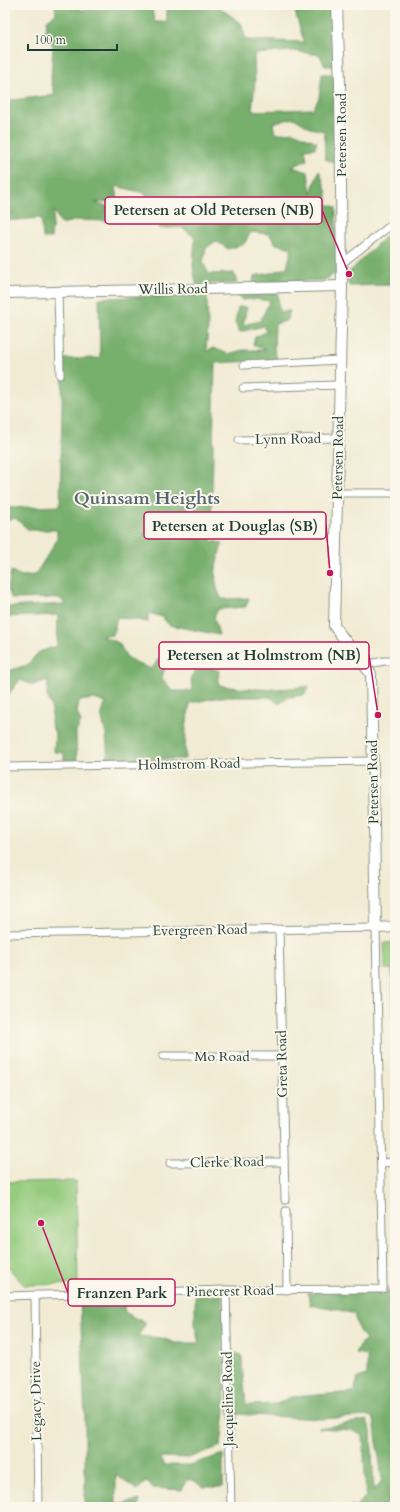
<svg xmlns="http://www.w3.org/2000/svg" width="400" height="1512" viewBox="0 0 400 1512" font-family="Cardo,serif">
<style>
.green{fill:#94cb7e;stroke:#5a8459}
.forest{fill:#77af6d;stroke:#4b7650}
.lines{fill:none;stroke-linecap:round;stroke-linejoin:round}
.street-casing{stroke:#889484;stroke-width:9}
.secondary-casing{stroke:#889484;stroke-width:12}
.street{stroke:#fff;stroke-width:7}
.secondary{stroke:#fff;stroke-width:10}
.labels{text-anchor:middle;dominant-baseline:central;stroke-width:4;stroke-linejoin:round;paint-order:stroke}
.street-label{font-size:14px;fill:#1f3d34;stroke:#fbf7ec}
.district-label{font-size:18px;font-weight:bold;fill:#556471;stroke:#fbf7ec}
.leader{fill:none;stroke:#c2185b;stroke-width:1.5}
.callout-dot{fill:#c2185b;stroke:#fbf7ec;stroke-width:1.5}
.callout{fill:#fbf7ec;stroke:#c2185b;stroke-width:1.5}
.callout-label{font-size:15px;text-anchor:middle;font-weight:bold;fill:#1f3d34}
</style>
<rect width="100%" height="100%" fill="#fbf7ec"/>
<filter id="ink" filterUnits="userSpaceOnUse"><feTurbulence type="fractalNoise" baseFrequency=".025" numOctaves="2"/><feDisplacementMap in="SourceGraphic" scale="8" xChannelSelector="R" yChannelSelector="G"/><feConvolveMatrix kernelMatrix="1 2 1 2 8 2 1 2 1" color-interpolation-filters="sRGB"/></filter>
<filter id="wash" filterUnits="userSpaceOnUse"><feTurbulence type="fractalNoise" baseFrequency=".012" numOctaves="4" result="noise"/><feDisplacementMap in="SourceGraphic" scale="16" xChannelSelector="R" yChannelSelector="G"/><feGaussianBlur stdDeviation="0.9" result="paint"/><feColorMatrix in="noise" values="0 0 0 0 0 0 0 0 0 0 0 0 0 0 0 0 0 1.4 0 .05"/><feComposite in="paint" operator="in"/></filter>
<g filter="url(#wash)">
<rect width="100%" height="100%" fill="#f1ebd3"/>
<!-- green -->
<g class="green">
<polygon points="395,942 395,1049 394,1049 392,969 385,969 384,943"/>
<polygon points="76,1181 78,1284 24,1285 5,1264 5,1182"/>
</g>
<!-- forest -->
<g class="forest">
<polygon points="55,5 66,5 84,10 89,5 126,5 152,9 155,22 167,22 167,5 216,5 241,23 246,40 304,42 294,8 298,5 336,5 338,59 334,66 325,66 320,55 294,51 254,54 255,82 252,111 313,109 319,98 322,74 338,74 338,164 325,159 324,131 310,128 294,118 273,123 275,134 293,132 317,142 315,148 305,149 307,160 292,167 308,172 311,193 319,170 327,192 327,204 336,207 336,273 325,280 253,283 254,276 271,273 287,267 292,248 276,244 269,234 251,232 244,244 228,249 216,241 206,248 203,263 209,274 234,273 237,283 196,284 193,267 195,237 181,227 159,229 161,217 144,193 116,186 118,200 95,203 137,214 137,222 78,220 61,224 54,211 51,238 43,238 41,218 5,221 5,114 8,114 11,100 55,95 51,80 53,44 45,40 47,20 56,14"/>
<polygon points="395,228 395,285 349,286 346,275 386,235"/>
<path d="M278 293 279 312 290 311 286 321 275 324 274 351 278 360 215 363 211 541 223 543C216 561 211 582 222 599L249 598 246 607 218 609 214 618 219 635 169 625 162 617 148 613V622L117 617 113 635 101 636 119 643 126 656 138 664 152 669 158 659 166 662 162 678 173 691H192L191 677 199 665 219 670 218 685C249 691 279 690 310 686L304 695 288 697 279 704 270 697H221L190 703 186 728 185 759H108L106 736 101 713 106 703 94 699 79 701 77 713 81 722 76 732 77 760 64 761V753L54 752 55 734 51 723 52 710 47 695 48 680 33 685 20 680 5 699V672L27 665 39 652 57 646 58 615 5 617V607L66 604 59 598 12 599 8 589 11 571 22 576 35 575 57 540V530H29L15 518 5 522V508L60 506 63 359 100 358 99 298 207 295 208 328 206 351 213 348 228 354 243 350H266L253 345 255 337 266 332 264 326 240 332 235 323 238 307H247L243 325 260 321 270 301 254 299 242 300 236 294Z"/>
<path d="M395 1291V1507H325H355L366 1496 363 1436 351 1430 319 1428 367 1420 371 1431 374 1492 382 1480 374 1419 369 1416 321 1419 234 1414V1353L242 1355C242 1372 245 1388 246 1405L277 1404 291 1397 354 1392 358 1378 367 1375V1355L355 1353 360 1344 366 1339 359 1331 354 1314 331 1308 310 1305 308 1293Z"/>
<polygon points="223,1295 225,1411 221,1446 189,1458 160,1457 164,1465 190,1465 223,1454 223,1487 203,1487 193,1480 186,1480 182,1490 152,1488 147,1481 137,1490 116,1475 116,1505 140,1500 139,1507 85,1507 85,1421 80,1300 123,1300 125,1313 146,1323 138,1336 162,1338 175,1343 199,1343 195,1327 195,1296"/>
</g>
</g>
<g filter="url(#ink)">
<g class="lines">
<!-- street casing -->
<g class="street-casing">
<g id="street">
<polyline points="341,264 395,222"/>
<polyline points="58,292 60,375"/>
<polyline points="244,365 340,360"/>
<polyline points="243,388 339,385"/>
<polyline points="239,440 338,438"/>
<polyline points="337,493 395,493"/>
<polyline points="364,665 384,661 395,661"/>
<polyline points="6,767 373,761"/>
<polyline points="279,929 285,1200"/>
<polyline points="5,934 376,928 383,1287 383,1289 226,1290 5,1296"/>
<polyline points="163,1056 281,1056"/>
<polyline points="170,1163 284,1162"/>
<polyline points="381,1163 395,1162"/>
<polyline points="286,1211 287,1290"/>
<polyline points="226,1290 231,1507"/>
<polyline points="35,1295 38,1507"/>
</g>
</g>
<!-- secondary casing -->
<g class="secondary-casing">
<g id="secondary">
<polyline points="337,5 340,83 342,286 334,626 371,674 376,928 395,927"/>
<polyline points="5,293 342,286"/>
</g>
</g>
<!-- street -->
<use href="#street" class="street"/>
<!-- secondary -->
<use href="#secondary" class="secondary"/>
</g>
</g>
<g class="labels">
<!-- street labels -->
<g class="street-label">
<text transform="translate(341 135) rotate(-90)">Petersen Road</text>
<text transform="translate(173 289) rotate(-1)">Willis Road</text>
<text transform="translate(288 439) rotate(-1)">Lynn Road</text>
<text transform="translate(338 458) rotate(-89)">Petersen Road</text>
<text transform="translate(189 764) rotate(-1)">Holmstrom Road</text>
<text transform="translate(373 782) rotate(-91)">Petersen Road</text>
<text transform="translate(200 930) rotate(-1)">Evergreen Road</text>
<text x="222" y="1056">Mo Road</text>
<text transform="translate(282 1064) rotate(-91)">Greta Road</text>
<text transform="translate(227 1162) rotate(-1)">Clerke Road</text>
<text transform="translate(230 1291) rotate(-1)">Pinecrest Road</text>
<text transform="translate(228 1399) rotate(-91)">Jacqueline Road</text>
<text transform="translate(36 1401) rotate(-91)">Legacy Drive</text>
</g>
<!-- district labels -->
<g class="district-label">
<text x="147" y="498">Quinsam Heights</text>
</g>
</g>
<!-- callouts -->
<path class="leader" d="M349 274L322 210M330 573L326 525M378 715L369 655M41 1223L68 1293"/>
<g class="callout-dot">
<circle cx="349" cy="274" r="4"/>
<circle cx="330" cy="573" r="4"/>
<circle cx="378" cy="715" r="4"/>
<circle cx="41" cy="1223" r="4"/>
</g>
<g class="callout">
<rect x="105" y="197" width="217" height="27" rx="4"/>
<rect x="144" y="512" width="182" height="27" rx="4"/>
<rect x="159" y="642" width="210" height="27" rx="4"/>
<rect x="68" y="1279" width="107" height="27" rx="4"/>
</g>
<g class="callout-label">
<text x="214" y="215">Petersen at Old Petersen (NB)</text>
<text x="235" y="531">Petersen at Douglas (SB)</text>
<text x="264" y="660">Petersen at Holmstrom (NB)</text>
<text x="122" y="1298">Franzen Park</text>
</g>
<!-- margin -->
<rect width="400" height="1512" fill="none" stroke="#fbf7ec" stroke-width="20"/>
<!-- scale -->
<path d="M28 44v6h89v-6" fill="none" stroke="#1f3d34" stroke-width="2"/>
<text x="34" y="44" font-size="12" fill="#1f3d34" stroke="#fbf7ec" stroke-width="3" paint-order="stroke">100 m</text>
</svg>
